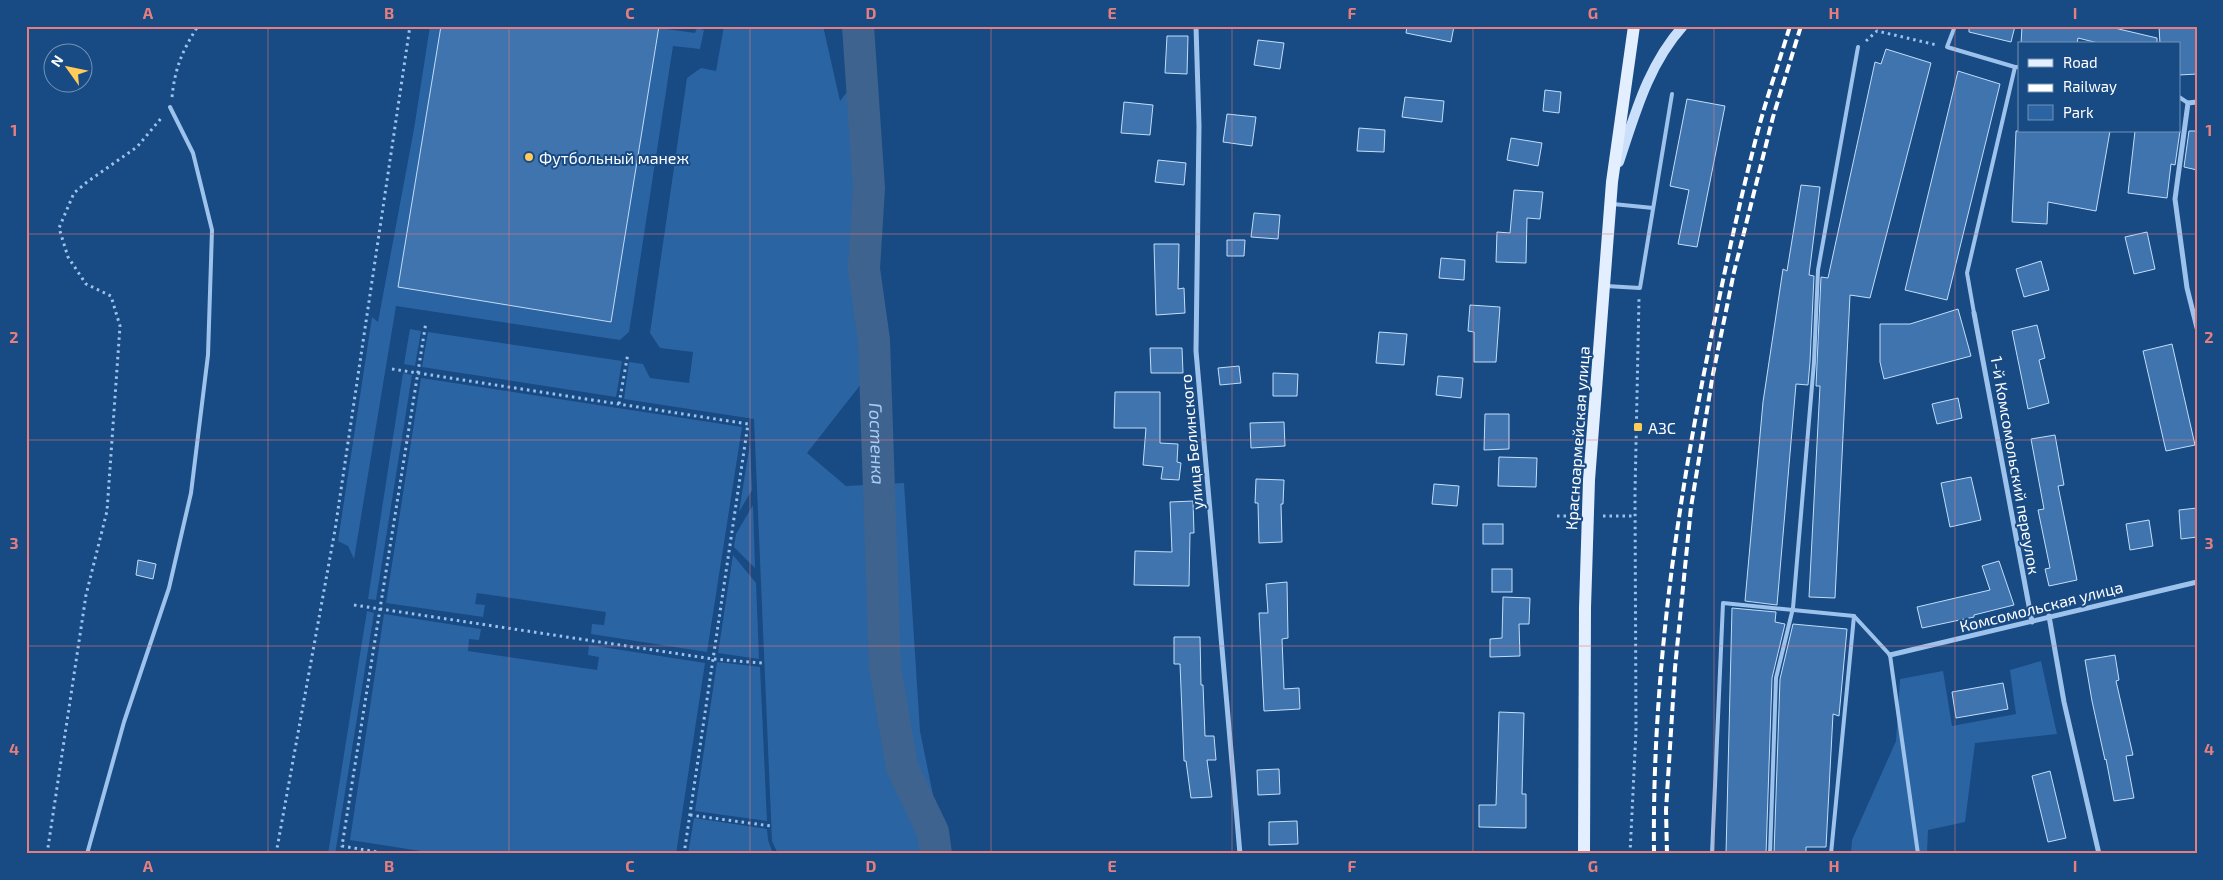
<svg xmlns="http://www.w3.org/2000/svg" width="2223" height="880" viewBox="0 0 2223 880" font-family="'Exo 2',sans-serif">
<style>
.green{fill:#2b64a3}
.lines{fill:none;stroke-linecap:round;stroke-linejoin:round}
.river{stroke:#3e638e;stroke-width:32}
.building{fill:#4074ae;stroke:#c2ddf9}
.path{stroke:#9dc3ec;stroke-width:3;stroke-dasharray:2.5 4;stroke-linecap:butt}
.lane{stroke:#9dc3ec;stroke-width:4}
.street{stroke:#9dc3ec;stroke-width:5}
.secondary{stroke:#cadff9;stroke-width:10}
.primary{stroke:#e3eeff;stroke-width:12}
.rail{stroke:#fff;stroke-width:4;stroke-dasharray:9 4;stroke-linecap:butt}
.grid{fill:none;stroke:#e67e7e;stroke-width:1;stroke-opacity:0.55}
.poi-dot{fill:#ffcb59;stroke:#184a84;stroke-width:2}
.labels{text-anchor:middle;dominant-baseline:central;stroke-width:4;stroke-linejoin:round;paint-order:stroke}
.poi-label{font-size:16px;fill:#fff;stroke:#184a84;text-anchor:start}
.street-label{font-size:16px;fill:#fff;stroke:#184a84}
.water-label{font-size:18px;font-style:italic;fill:#a9cdf4;stroke:#184a84}
.neatline{fill:none;stroke:#e67e7e;stroke-width:2}
.grid-label{font-size:16px;text-anchor:middle;font-weight:bold;fill:#e67e7e}
</style>
<rect width="100%" height="100%" fill="#184a84"/>
<!-- green -->
<g class="green">
<polygon points="430,26 443,26 400,287 610,322 659,28 695,33 697,28 704,30 700,49 673,46 629,332 620,340 396,306 354,559 348,546 338,541 372,317 378,322 414,129"/>
<polygon points="724,26 823,26 840,101 858,78 861,284 865,379 807,453 846,486 904,483 920,731 945,854 778,854 772,841 754,419 624,399 629,362 643,364 650,378 689,383 693,352 660,348 650,333 687,78 701,68 716,71"/>
<polygon points="410,329 421,331 415,366 404,364"/>
<polygon points="428,332 622,361 616,397 422,367"/>
<polygon points="403,373 412,375 376,600 368,599"/>
<polygon points="421,378 742,427 707,652 591,634 592,624 604,625 606,612 477,593 475,604 485,605 483,617 386,603"/>
<polygon points="750,443 752,490 739,512"/>
<polygon points="753,505 755,567 755,568 734,547 736,534"/>
<polygon points="733,555 756,583 759,659 718,653"/>
<polygon points="367,611 374,613 335,854 328,854"/>
<polygon points="384,614 481,629 479,640 469,639 468,651 597,670 599,657 588,655 589,645 705,663 676,854 440,854 350,840"/>
<polygon points="2041,661 2057,734 1975,743 1965,822 1928,830 1927,854 1851,854 1852,840 1896,741 1900,679 1943,671 1952,726 2016,714 2010,670"/>
<polygon points="717,662 760,667 767,821 695,811"/>
<polygon points="694,818 767,829 768,840 773,854 688,854"/>
</g>
<g class="lines">
<!-- river -->
<path class="river" id="s1" d="M858 26 869 188 864 269 874 340 885 667 902 767 933 832 936 854"/>
</g>
<!-- building -->
<g class="building">
<polygon points="441,26 659,26 611,322 398,287"/>
<polygon points="1407,26 1454,26 1451,42 1406,33"/>
<polygon points="1969,26 2015,26 2011,42 1969,32"/>
<polygon points="2022,26 2106,26 2157,38 2157,44 2102,44 2078,38 2077,44 2021,44"/>
<polygon points="2159,26 2197,26 2197,74 2179,75 2179,44 2160,44"/>
<polygon points="1167,36 1188,36 1187,74 1165,73"/>
<polygon points="1258,40 1284,43 1280,69 1254,65"/>
<polygon points="1886,49 1931,63 1870,298 1850,295 1835,598 1809,597 1820,386 1816,386 1821,277 1828,278 1875,62 1881,64"/>
<polygon points="1958,71 2000,84 1947,300 1905,290"/>
<polygon points="1545,90 1561,92 1559,113 1543,111"/>
<polygon points="1405,97 1444,101 1442,122 1402,117"/>
<polygon points="1687,99 1725,106 1697,247 1678,244 1689,190 1670,186"/>
<polygon points="1124,102 1153,105 1150,135 1121,133"/>
<polygon points="1227,114 1256,117 1252,146 1223,142"/>
<polygon points="1359,128 1385,130 1384,152 1357,151"/>
<polygon points="2016,131 2110,131 2096,211 2048,202 2047,224 2012,222"/>
<polygon points="2135,131 2180,131 2175,165 2171,164 2167,198 2128,193"/>
<polygon points="2189,131 2197,131 2197,170 2184,167"/>
<polygon points="1511,138 1542,143 1538,166 1507,160"/>
<polygon points="1158,160 1186,163 1184,185 1155,182"/>
<polygon points="1801,185 1820,187 1809,275 1814,276 1810,362 1808,385 1796,384 1777,605 1745,601 1763,402 1783,269 1787,271"/>
<polygon points="1514,190 1543,192 1540,219 1527,218 1526,263 1496,262 1497,232 1510,233"/>
<polygon points="1254,213 1280,215 1278,239 1251,237"/>
<polygon points="2147,232 2155,269 2134,274 2125,237"/>
<polygon points="1227,240 1245,240 1244,256 1227,256"/>
<polygon points="1154,244 1179,244 1178,289 1184,288 1185,313 1156,315"/>
<polygon points="1441,258 1465,260 1464,280 1439,278"/>
<polygon points="2041,261 2049,290 2024,297 2016,269"/>
<polygon points="1470,305 1500,307 1496,362 1474,362 1474,332 1468,331"/>
<polygon points="1958,309 1971,356 1884,379 1880,362 1880,324 1910,324"/>
<polygon points="2037,325 2045,358 2039,360 2049,403 2028,409 2012,331"/>
<polygon points="1379,332 1407,334 1404,365 1376,363"/>
<polygon points="2172,344 2195,445 2166,451 2143,351"/>
<polygon points="1150,348 1182,348 1183,373 1151,373"/>
<polygon points="1239,366 1241,383 1220,385 1218,368"/>
<polygon points="1273,373 1298,374 1297,396 1273,396"/>
<polygon points="1438,376 1463,378 1461,398 1436,395"/>
<polygon points="1115,392 1160,392 1160,443 1178,444 1177,462 1181,463 1179,480 1161,479 1163,467 1143,465 1146,428 1114,428"/>
<polygon points="1958,398 1962,418 1937,424 1932,404"/>
<polygon points="1485,414 1509,414 1509,449 1484,450"/>
<polygon points="1284,422 1285,446 1251,448 1250,423"/>
<polygon points="2055,435 2064,485 2058,486 2077,580 2049,586 2045,569 2050,568 2038,510 2044,509 2031,439"/>
<polygon points="1499,457 1537,458 1536,487 1498,486"/>
<polygon points="1971,477 1981,520 1950,527 1941,483"/>
<polygon points="1256,479 1284,480 1283,504 1281,504 1282,542 1259,543 1258,503 1255,503"/>
<polygon points="1434,484 1459,486 1457,506 1432,504"/>
<polygon points="1193,501 1194,533 1190,533 1189,586 1134,585 1135,551 1172,552 1170,502"/>
<polygon points="2197,508 2197,537 2181,539 2179,510"/>
<polygon points="2149,520 2153,546 2130,550 2126,524"/>
<rect x="1483" y="524" width="20" height="20"/>
<polygon points="138,560 156,564 153,579 136,575"/>
<polygon points="1999,561 2014,605 1974,615 1974,617 1922,628 1917,607 1990,590 1982,566"/>
<rect x="1492" y="569" width="20" height="23"/>
<polygon points="1287,582 1288,638 1282,639 1284,689 1299,688 1300,709 1264,711 1259,613 1268,613 1266,584"/>
<polygon points="1503,597 1530,598 1529,624 1519,624 1520,656 1490,657 1490,639 1502,638"/>
<polygon points="1732,608 1776,612 1775,622 1785,624 1772,678 1766,854 1726,854"/>
<polygon points="1793,624 1847,629 1839,716 1833,714 1826,847 1806,847 1806,854 1774,854 1780,679"/>
<polygon points="1174,637 1200,637 1201,685 1203,685 1205,736 1214,736 1216,760 1207,760 1212,797 1191,798 1186,761 1184,761 1180,664 1174,664"/>
<polygon points="2115,655 2119,680 2116,681 2133,755 2126,756 2134,798 2114,801 2106,759 2105,760 2092,701 2085,660"/>
<polygon points="2003,683 2008,709 1956,718 1952,692"/>
<polygon points="1499,712 1524,713 1522,794 1526,794 1526,828 1479,827 1479,805 1496,805"/>
<polygon points="1279,769 1280,794 1258,795 1257,770"/>
<polygon points="2050,771 2066,838 2048,842 2032,776"/>
<polygon points="1297,821 1298,844 1269,845 1269,822"/>
</g>
<g class="lines">
<!-- path -->
<g class="path">
<polyline points="1866,41 1877,31 1937,45"/>
<path d="M172 97C175 68 182 51 198 26"/>
<polyline points="392,369 748,424 684,854"/>
<polyline points="619,404 628,353"/>
<polyline points="1557,516 1574,516"/>
<polyline points="1603,516 1635,516"/>
<polyline points="354,605 713,659 762,663"/>
<polyline points="690,815 771,826"/>
<polyline points="47,854 86,595 107,511 120,326 111,296 86,284 68,257 59,228 74,193 87,182 137,147 163,116"/>
<polyline points="276,854 335,530 410,26"/>
<polyline points="389,854 342,846 426,322"/>
<polyline points="1630,854 1636,731 1635,493 1639,298"/>
</g>
<!-- lane -->
<g class="lane">
<polyline points="1955,26 1947,47 2015,67 2019,67"/>
<polyline points="2179,97 2188,103"/>
<polyline points="1613,204 1653,208"/>
<polyline points="1606,286 1640,288 1672,94"/>
<polyline points="1974,313 1967,273 2015,67"/>
<polyline points="87,854 124,722 169,588 191,493 208,355 212,230 193,153 170,107"/>
<polyline points="1712,854 1723,603 1854,616 1890,655 1918,854"/>
<polyline points="1770,854 1776,678 1793,608 1814,362 1818,270 1858,47"/>
<polyline points="1831,854 1854,616"/>
</g>
<!-- street -->
<g class="street">
<polyline points="1196,26 1199,126 1196,351 1240,854"/>
<polyline points="2197,102 2188,103 2175,199 2187,288 2197,328"/>
<polyline points="1974,313 2032,622"/>
<polyline points="2049,616 2064,702 2099,854"/>
<polyline points="1890,655 2197,582"/>
</g>
<!-- secondary -->
<path class="secondary" d="M1619 162C1635 114 1648 65 1683 26"/>
<!-- primary -->
<polyline class="primary" points="1584,854 1585,608 1589,480 1612,182 1634,26"/>
<!-- rail -->
<g class="rail">
<path d="M1654 854C1652 689 1674 524 1706 363 1722 283 1739 202 1760 123 1769 91 1780 59 1790 26"/>
<polyline points="1667,854 1666,810 1675,668 1691,507 1713,374 1734,272 1773,117 1801,26"/>
</g>
</g>
<!-- grid -->
<path class="grid" d="M268 26V854M509 26V854M750 26V854M991 26V854M1232 26V854M1473 26V854M1714 26V854M1955 26V854M26 234H2197M26 440H2197M26 646H2197"/>
<!-- markers -->
<g class="poi-dot">
<circle cx="529" cy="157" r="5"/>
<rect x="1633" y="422" width="10" height="10" rx="2.5"/>
</g>
<g class="labels">
<!-- poi labels -->
<g class="poi-label">
<text x="539" y="157">Футбольный манеж</text>
<text x="1648" y="427">АЗС</text>
</g>
<!-- street labels -->
<g class="street-label">
<text transform="translate(1577 438) rotate(-86)">Красноармейская улица</text>
<text transform="translate(1191 442) rotate(-95)">улица Белинского</text>
<text transform="translate(2016 465) rotate(80)">1-й Комсомольский переулок</text>
<text transform="translate(2041 606) rotate(-14)">Комсомольская улица</text>
</g>
<!-- water labels -->
<g class="water-label">
<text stroke="none"><textPath href="#s1" startOffset="419">Гостенка</textPath></text>
</g>
</g>
<!-- border -->
<rect width="2223" height="880" fill="none" stroke="#184a84" stroke-width="55"/>
<!-- legend -->
<rect x="2018" y="42" width="162" height="90" fill="#184a84" stroke="#7492b5"/>
<rect x="2028" y="59" width="25" height="8" fill="#e3eeff" stroke="#7492b5"/>
<text x="2063" y="68" font-size="15" fill="#ffffff">Road</text>
<rect x="2028" y="84" width="25" height="8" fill="#ffffff" stroke="#7492b5"/>
<text x="2063" y="92" font-size="15" fill="#ffffff">Railway</text>
<rect x="2028" y="105" width="25" height="15" fill="#2b64a3" stroke="#7492b5"/>
<text x="2063" y="118" font-size="15" fill="#ffffff">Park</text>
<!-- north arrow -->
<g transform="translate(68 68) rotate(303)"><circle r="24" fill="#184a84" stroke="#7492b5"/>
<path d="M0-4L9 19L0 12L-9 19Z" fill="#ffcb59"/>
<text y="-8" font-size="14" font-weight="bold" text-anchor="middle" fill="#ffffff">N</text>
</g>
<rect x="28" y="28" width="2168" height="824" class="neatline"/>
<g class="grid-label">
<text x="148" y="19">A</text>
<text x="389" y="19">B</text>
<text x="630" y="19">C</text>
<text x="871" y="19">D</text>
<text x="1112" y="19">E</text>
<text x="1352" y="19">F</text>
<text x="1593" y="19">G</text>
<text x="1834" y="19">H</text>
<text x="2075" y="19">I</text>
<text x="14" y="136">1</text>
<text x="2209" y="136">1</text>
<text x="14" y="343">2</text>
<text x="2209" y="343">2</text>
<text x="14" y="549">3</text>
<text x="2209" y="549">3</text>
<text x="14" y="755">4</text>
<text x="2209" y="755">4</text>
<text x="148" y="872">A</text>
<text x="389" y="872">B</text>
<text x="630" y="872">C</text>
<text x="871" y="872">D</text>
<text x="1112" y="872">E</text>
<text x="1352" y="872">F</text>
<text x="1593" y="872">G</text>
<text x="1834" y="872">H</text>
<text x="2075" y="872">I</text>
</g>
</svg>
